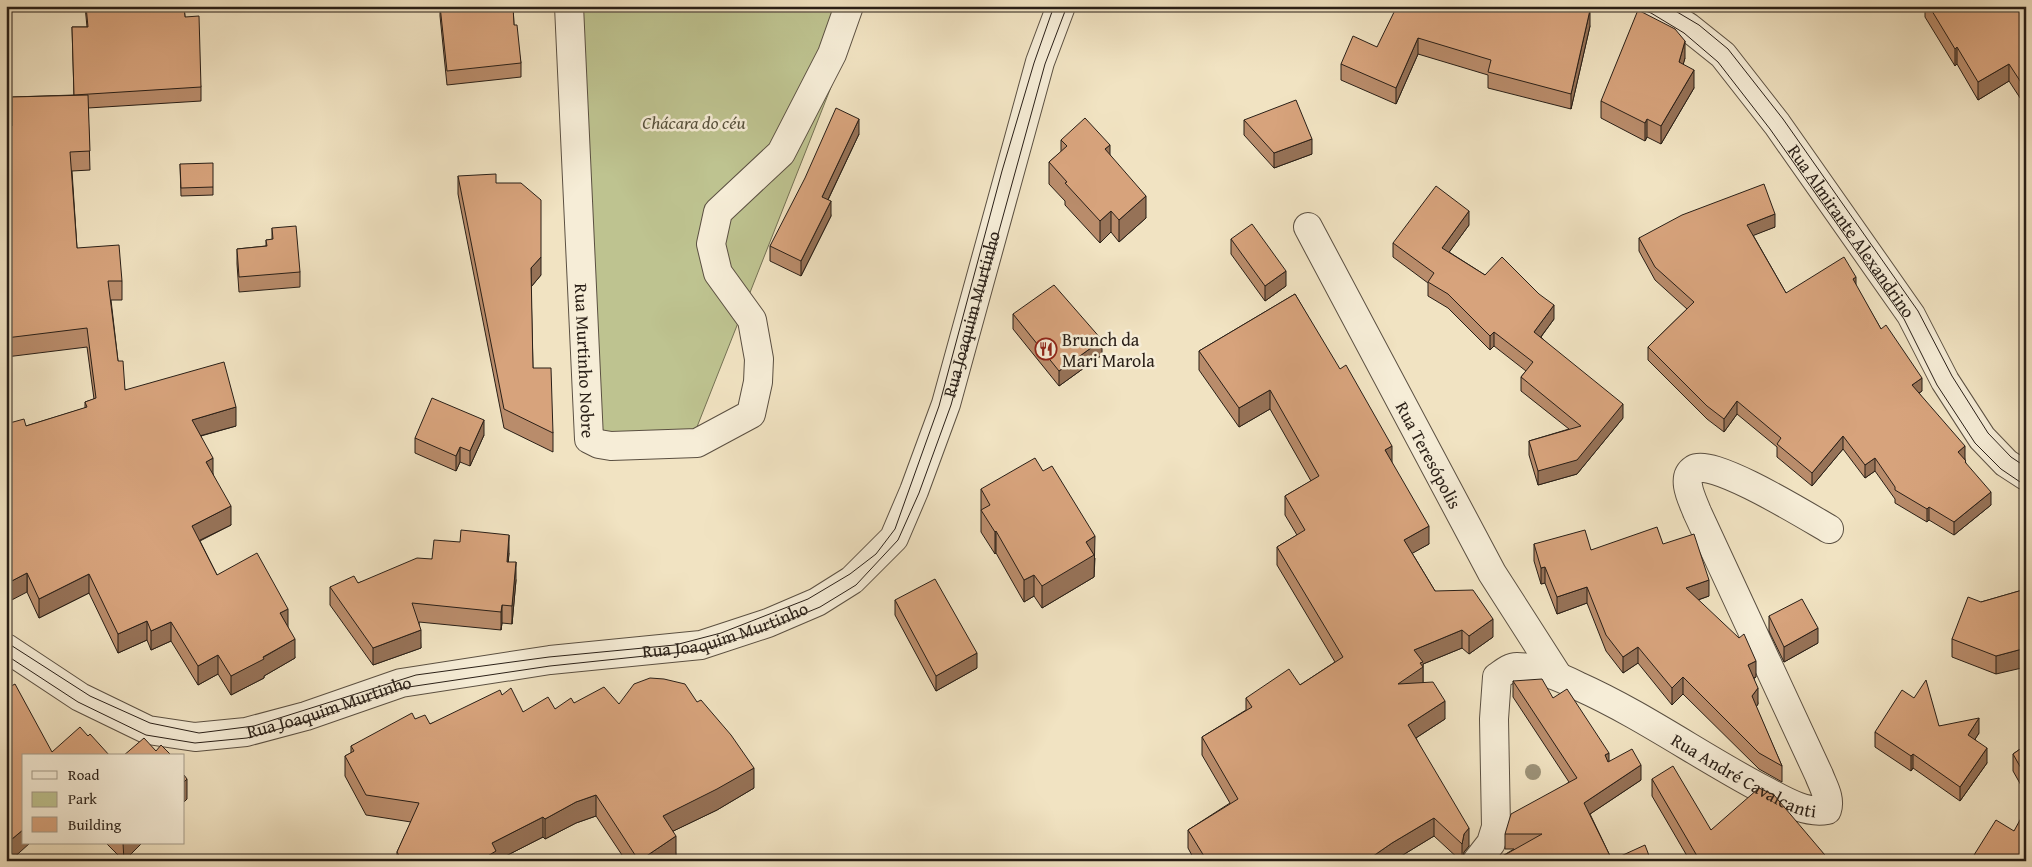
<svg xmlns="http://www.w3.org/2000/svg" width="2032" height="867" viewBox="0 0 2032 867" font-family="'Gentium Book Plus',serif">
<style>
.green{fill:#bec390;stroke:#747154}
.lines{fill:none;stroke-linecap:round;stroke-linejoin:round}
.minor-casing{stroke:#5b5042;stroke-width:30}
.minor{stroke:#f6edd7;stroke-width:28}
.tram{stroke:#291f17;stroke-width:1}
.tree{fill:#9c9278}
.wall{fill:#b98c6b;stroke:#291f17}
.shaded-wall{fill:#967257;stroke:#291f17}
.building{fill:#d7a37c;stroke:#291f17}
.labels{text-anchor:middle;dominant-baseline:central;stroke-width:5;stroke-linejoin:round;paint-order:stroke}
.park-label{font-size:18px;font-style:italic;fill:#56503b;stroke:#f6edd7}
.street-label{font-size:18px;fill:#291f17;stroke:#f6edd7}
.poi-label{font-size:18px;fill:#291f17;stroke:#f6edd7;text-anchor:start}
</style>
<rect width="100%" height="100%" fill="#f1e3c2"/>
<filter id="stains"><feTurbulence type="fractalNoise" baseFrequency=".004" numOctaves="4"/><feColorMatrix values="0 0 0 0 .2 0 0 0 0 .09 0 0 0 0 .02 0 0 0 .5 -.17"/></filter>
<radialGradient id="worn" r=".72"><stop offset=".6" stop-color="#630" stop-opacity="0"/><stop offset="1" stop-color="#630" stop-opacity=".3"/></radialGradient>
<!-- green -->
<polygon class="green" points="574,6 863,6 693,437 593,437"/>
<g class="lines">
<!-- minor casing -->
<g class="minor-casing">
<g id="minor">
<path id="s1" d="M569 6 589 439 599 444 611 446 697 443 751 414 758 382 759 359 752 320 718 273 711 244 718 212 781 153 832 54 849 6"/>
<path id="s2" d="M1655 6 1688 27 1723 55 1777 124 1911 315 1945 381 1982 438 2006 463 2026 476"/>
<path id="s3" d="M1308 227 1492 573 1558 676"/>
<path id="s4" d="M6 648 80 697 148 730 195 737 246 732 306 716 401 683 550 660 701 645 768 623 817 602 852 580 894 538 914 491 946 404 1040 62 1061 6"/>
<path id="s5" d="M1477 861 1491 843 1496 827 1494 719 1497 677C1503 673 1509 667 1517 667 1537 667 1560 677 1578 686 1643 715 1701 757 1764 790 1783 800 1805 814 1827 810 1831 798 1823 786 1819 775L1697 512C1693 501 1680 478 1694 469 1713 458 1808 517 1829 529"/>
</g>
</g>
<!-- minor -->
<use href="#minor" class="minor"/>
<!-- tram -->
<g class="tram">
<polyline points="1631,6 1651,13 1684,33 1718,62 1770,129 1904,319 1937,385 1975,443 2001,469 2026,486"/>
<polyline points="1667,6 1699,25 1728,49 1783,119 1918,311 1952,376 1988,433 2011,457 2026,467"/>
<polyline points="6,642 90,696 150,723 199,733 254,726 416,675 549,657 675,645 721,633 808,599 850,574 876,554 895,529 939,406 1002,171 1034,63 1054,6"/>
<polyline points="6,655 78,702 146,735 195,743 247,738 307,721 402,688 550,666 702,650 769,628 820,607 856,585 898,540 919,493 951,405 1045,64 1067,6"/>
</g>
</g>
<!-- trees -->
<circle class="tree" cx="1533" cy="772" r="8"/>
<!-- wall -->
<g class="wall">
<polygon points="85,6 184,6 185,17 201,87 201,101 88,108 90,170 72,171 77,248 122,281 122,300 111,300 118,361 125,390 236,426 201,436 213,474 231,525 200,541 217,575 288,627 295,658 264,676 264,678 231,695 218,674 198,685 171,641 151,650 147,640 118,653 89,593 39,618 27,592 26,426 85,408 85,402 94,399 87,347 6,357 6,126 12,126 12,97 74,95 72,27 87,27"/>
<polygon points="440,6 513,6 514,25 521,63 521,77 447,85 440,16"/>
<polygon points="1576,6 1590,26 1571,109 1488,88 1488,75 1418,54 1396,104 1341,80 1341,64 1377,47"/>
<polygon points="1925,6 2026,6 2026,107 2009,81 1978,100 1957,64 1955,66 1925,17"/>
<polygon points="1685,58 1683,64 1694,88 1661,144 1647,137 1645,141 1601,118 1601,101"/>
<polygon points="1244,120 1312,154 1274,168 1244,135"/>
<polygon points="859,134 828,200 831,216 801,276 770,261 770,246"/>
<polygon points="1061,140 1110,155 1146,218 1119,242 1111,232 1100,243 1065,205 1065,201 1049,184 1049,162 1061,152"/>
<polygon points="180,164 213,187 213,195 181,196"/>
<polygon points="458,176 541,275 531,287 533,368 553,433 553,452 504,428 458,194"/>
<polygon points="1469,225 1449,252 1554,319 1541,337 1623,418 1577,474 1538,485 1529,455 1529,441 1569,429 1521,391 1521,377 1526,371 1494,346 1490,350 1448,308 1428,296 1428,283 1393,257 1393,243"/>
<polygon points="1775,227 1753,235 1786,293 1856,286 1881,329 1922,391 1919,393 1965,459 1966,464 1991,505 1954,535 1929,520 1927,522 1895,503 1895,499 1875,471 1865,478 1843,449 1812,486 1777,457 1777,447 1737,414 1724,432 1707,419 1648,360 1648,347 1687,309 1655,280 1639,251 1639,238"/>
<polygon points="272,228 300,272 300,287 239,292 237,264 237,249 266,246 266,240 272,240"/>
<polygon points="1231,239 1286,286 1265,301 1231,254"/>
<polygon points="1295,294 1392,463 1429,544 1412,553 1435,591 1493,637 1469,654 1462,648 1423,664 1423,683 1445,719 1416,738 1469,846 1464,852 1462,861 1461,861 1434,836 1393,861 1195,861 1188,848 1188,830 1230,803 1202,755 1202,737 1246,710 1246,698 1300,685 1335,662 1277,565 1277,547 1297,535 1285,515 1285,496 1311,481 1270,409 1239,427 1199,370 1199,351"/>
<polygon points="1013,314 1102,355 1059,386 1013,329"/>
<polygon points="484,435 470,466 460,462 456,471 415,453 415,438"/>
<polygon points="981,489 1095,558 1094,577 1042,608 1034,596 1024,602 996,553 995,554 981,532"/>
<polygon points="1534,544 1591,550 1663,544 1709,596 1698,600 1756,677 1754,678 1758,704 1756,707 1782,766 1782,782 1759,769 1683,694 1672,705 1638,663 1623,673 1606,651 1587,603 1557,614 1545,583 1541,584 1534,561"/>
<polygon points="509,553 508,562 516,580 512,624 502,623 501,630 419,622 421,648 373,665 330,605 330,587 358,583 432,559"/>
<polygon points="2026,589 1996,674 1952,657 1952,639 1981,602"/>
<polygon points="895,600 977,668 936,691 895,615"/>
<polygon points="1769,616 1818,643 1784,662 1769,631"/>
<polygon points="1513,681 1553,698 1609,761 1641,780 1590,814 1612,860 1651,861 1494,861 1514,849 1505,849 1505,834 1569,782 1513,697"/>
<polygon points="502,695 523,712 555,709 574,703 619,704 754,788 717,810 673,831 676,856 669,861 626,861 596,816 576,823 545,839 543,837 496,861 397,861 397,852 411,822 366,815 345,776 345,756 351,753 351,746 415,719 430,724"/>
<polygon points="1939,726 1979,733 1975,739 1987,763 1960,801 1913,768 1911,771 1875,747 1875,732"/>
<polygon points="2026,745 2026,794 2013,771 2013,754"/>
<polygon points="1652,779 1711,830 1830,861 1690,861 1652,796"/>
<polygon points="2014,831 2026,861 1974,861 1974,855"/>
<polygon points="106,843 142,843 124,861"/>
</g>
<!-- shaded-wall -->
<g class="shaded-wall">
<polygon points="1590,10 1590,26 1571,109 1571,94"/>
<polygon points="1418,38 1418,54 1396,104 1396,88"/>
<polygon points="1685,41 1685,58 1679,80 1679,62"/>
<polygon points="1957,47 1957,64 1955,66 1955,49"/>
<polygon points="2009,64 2009,81 1978,100 1978,82"/>
<polygon points="1694,70 1694,88 1661,144 1661,126"/>
<polygon points="859,119 859,134 822,212 822,197"/>
<polygon points="1647,119 1647,137 1645,141 1645,123"/>
<polygon points="1312,139 1312,154 1274,168 1274,153"/>
<polygon points="1110,145 1110,166 1105,149"/>
<polygon points="1146,196 1146,218 1119,242 1119,220"/>
<polygon points="831,201 831,216 801,276 801,261"/>
<polygon points="1111,211 1111,232 1100,243 1100,221"/>
<polygon points="1469,211 1469,225 1442,262 1442,248"/>
<polygon points="1775,214 1775,227 1747,238 1747,225"/>
<polygon points="541,257 541,275 531,287 531,268"/>
<polygon points="1286,271 1286,286 1265,301 1265,286"/>
<polygon points="1856,277 1856,290 1853,279"/>
<polygon points="1554,305 1554,319 1534,346 1534,332"/>
<polygon points="1494,332 1494,346 1490,350 1490,336"/>
<polygon points="1102,340 1102,355 1059,386 1059,371"/>
<polygon points="1922,378 1922,391 1912,398 1912,385"/>
<polygon points="1270,390 1270,409 1239,427 1239,408"/>
<polygon points="1737,401 1737,414 1724,432 1724,419"/>
<polygon points="1623,404 1623,418 1577,474 1538,485 1538,471"/>
<polygon points="236,407 236,426 192,438 192,420"/>
<polygon points="484,420 484,435 470,466 470,451"/>
<polygon points="1843,436 1843,449 1812,486 1812,473"/>
<polygon points="1392,446 1392,464 1385,450"/>
<polygon points="1965,446 1965,459 1958,465 1958,452"/>
<polygon points="460,447 460,462 456,471 456,456"/>
<polygon points="213,458 213,477 206,462"/>
<polygon points="1875,458 1875,471 1865,478 1865,465"/>
<polygon points="1991,492 1991,505 1954,535 1954,522"/>
<polygon points="231,506 231,525 192,544 192,526"/>
<polygon points="1929,507 1929,520 1927,522 1927,509"/>
<polygon points="1429,526 1429,544 1404,558 1404,540"/>
<polygon points="996,531 996,553 995,554 995,532"/>
<polygon points="509,535 509,553 507,580 507,562"/>
<polygon points="1095,536 1094,577 1042,608 1042,586 1086,542"/>
<polygon points="516,562 516,580 512,624 512,606"/>
<polygon points="1545,567 1545,583 1541,584 1541,568"/>
<polygon points="27,573 27,592 6,603 6,584"/>
<polygon points="89,574 89,593 39,618 39,599"/>
<polygon points="1034,575 1034,596 1024,602 1024,580"/>
<polygon points="1709,580 1709,596 1686,604 1686,588"/>
<polygon points="1587,587 1587,603 1557,614 1557,597"/>
<polygon points="502,605 502,623 501,630 501,612"/>
<polygon points="288,609 288,628 280,613"/>
<polygon points="1493,619 1493,637 1469,654 1469,636"/>
<polygon points="147,621 147,640 118,653 118,634"/>
<polygon points="171,622 171,641 151,650 151,631"/>
<polygon points="1818,628 1818,643 1784,662 1784,647"/>
<polygon points="421,630 421,648 373,665 373,648"/>
<polygon points="1462,630 1462,648 1423,664 1423,686 1398,684 1414,650"/>
<polygon points="295,639 295,658 264,676 264,678 231,695 231,676"/>
<polygon points="1638,647 1638,663 1623,673 1623,657"/>
<polygon points="2026,648 2026,667 1996,674 1996,656"/>
<polygon points="977,653 977,668 936,691 936,676"/>
<polygon points="218,655 218,674 198,685 198,666"/>
<polygon points="1756,661 1756,677 1748,681 1748,665"/>
<polygon points="1683,677 1683,694 1672,705 1672,688"/>
<polygon points="1758,688 1758,704 1752,713 1752,696"/>
<polygon points="1445,701 1445,719 1408,743 1408,725"/>
<polygon points="1979,718 1979,733 1968,750 1968,735"/>
<polygon points="1987,748 1987,763 1960,801 1960,787"/>
<polygon points="1609,753 1609,768 1605,755"/>
<polygon points="1913,754 1913,768 1911,771 1911,756"/>
<polygon points="1641,765 1641,780 1584,818 1584,803"/>
<polygon points="754,768 754,788 717,810 663,836 663,816"/>
<polygon points="187,779 187,799 184,802 184,782"/>
<polygon points="596,795 596,816 576,823 545,839 545,819 576,802"/>
<polygon points="543,817 543,837 496,861 486,861 486,857 492,843"/>
<polygon points="1434,818 1434,836 1393,861 1366,861 1392,843"/>
<polygon points="1469,828 1469,846 1464,852 1462,861 1462,844 1464,834"/>
<polygon points="24,829 24,843 30,843 10,861 6,861 6,844"/>
<polygon points="676,836 676,856 669,861 639,861"/>
<polygon points="123,843 142,843 124,861"/>
</g>
<!-- building -->
<g class="building">
<polygon points="86,6 184,6 185,17 199,16 201,87 74,95 72,27 88,27"/>
<polygon points="440,6 513,6 514,25 517,25 521,63 447,71"/>
<polygon points="1397,6 1576,6 1575,7 1590,10 1571,94 1488,72 1491,60 1418,38 1396,88 1341,64 1353,36 1377,47"/>
<polygon points="1929,6 2026,6 2026,90 2009,64 1978,82 1957,47 1955,49"/>
<polygon points="1638,10 1675,29 1685,41 1679,62 1694,70 1661,126 1647,119 1645,123 1601,101"/>
<polygon points="88,95 90,151 70,152 77,248 119,245 122,281 108,281 118,361 123,361 125,390 224,362 236,407 192,420 213,458 206,462 231,506 192,526 217,575 257,553 288,609 280,613 295,639 263,657 264,659 231,676 218,655 198,666 171,622 151,631 147,621 118,634 89,574 39,599 27,573 6,584 6,424 24,419 26,426 87,407 85,402 96,398 87,328 6,338 6,126 12,126 12,97"/>
<polygon points="1296,100 1312,139 1274,153 1244,120"/>
<polygon points="836,108 859,119 822,197 831,201 801,261 770,246 805,178"/>
<polygon points="1085,118 1110,145 1105,149 1146,196 1119,220 1111,211 1100,221 1065,183 1067,182 1049,162 1067,146 1061,140"/>
<polygon points="213,163 213,187 181,188 180,164"/>
<polygon points="496,174 496,183 521,183 541,200 541,257 531,268 533,368 551,368 553,433 504,409 458,176"/>
<polygon points="1764,184 1775,214 1747,225 1786,293 1844,257 1856,277 1853,279 1881,329 1886,325 1922,378 1912,385 1965,446 1958,452 1966,461 1965,462 1991,492 1954,522 1929,507 1927,509 1895,490 1895,487 1875,458 1865,465 1843,436 1812,473 1777,444 1781,438 1737,401 1724,419 1707,406 1648,347 1694,302 1655,267 1639,238 1682,215"/>
<polygon points="1436,186 1469,211 1442,248 1485,275 1502,257 1539,294 1554,305 1534,332 1623,404 1577,460 1538,471 1529,441 1581,426 1521,377 1533,362 1494,332 1490,336 1448,294 1428,282 1434,273 1393,243"/>
<polygon points="1252,224 1286,271 1265,286 1231,239"/>
<polygon points="296,226 300,272 239,277 237,249 267,246 266,240 273,239 272,228"/>
<polygon points="1054,285 1102,340 1059,371 1013,314"/>
<polygon points="1295,294 1340,369 1346,365 1392,446 1385,450 1429,526 1404,540 1435,591 1473,590 1493,619 1469,636 1462,630 1414,650 1423,662 1420,663 1423,667 1398,684 1433,682 1445,701 1408,725 1469,828 1464,834 1462,844 1434,818 1392,843 1366,861 1207,861 1188,830 1238,799 1202,737 1252,707 1246,698 1289,669 1300,685 1343,657 1277,547 1305,530 1285,496 1319,476 1270,390 1239,408 1199,351"/>
<polygon points="432,398 484,420 470,451 460,447 456,456 415,438"/>
<polygon points="1035,458 1043,471 1052,466 1095,536 1086,542 1094,555 1042,586 1034,575 1024,580 996,531 995,532 981,510 990,505 981,489"/>
<polygon points="1657,527 1663,544 1694,534 1709,580 1686,588 1739,638 1744,634 1756,661 1748,665 1758,688 1752,696 1782,766 1759,753 1683,677 1672,688 1638,647 1623,657 1606,635 1587,587 1557,597 1545,567 1541,568 1534,544 1585,530 1591,550"/>
<polygon points="461,530 509,535 507,562 516,562 512,606 502,605 501,612 412,603 421,630 373,648 330,587 354,576 358,583 417,558 432,559 434,540 460,542"/>
<polygon points="935,579 977,653 936,676 895,600"/>
<polygon points="2026,589 2026,648 1996,656 1952,639 1968,597 1981,602"/>
<polygon points="1802,599 1818,628 1784,647 1769,616"/>
<polygon points="650,678 664,679 685,684 697,702 701,700 731,735 754,768 717,789 663,816 676,836 639,861 596,795 576,802 545,819 543,817 492,843 496,851 486,857 487,861 402,861 397,852 419,803 366,795 345,756 354,751 351,746 412,713 415,719 425,715 430,724 500,690 502,695 511,688 523,712 548,697 555,709 571,698 574,703 604,687 619,704 634,684"/>
<polygon points="1542,679 1553,698 1567,689 1609,753 1605,755 1608,762 1632,749 1641,765 1584,803 1612,860 1645,845 1651,861 1494,861 1542,834 1505,834 1511,814 1577,778 1513,681"/>
<polygon points="1926,680 1939,726 1979,718 1968,735 1987,748 1960,787 1913,754 1911,756 1875,732 1902,690 1914,698"/>
<polygon points="15,684 52,752 80,727 88,736 90,734 110,756 24,756 24,829 6,844 6,689"/>
<polygon points="144,738 156,751 161,745 172,756 123,756"/>
<polygon points="2026,745 2026,777 2013,754"/>
<polygon points="1673,766 1711,830 1759,788 1774,795 1830,861 1700,861 1652,779"/>
<polygon points="184,775 187,779 184,782"/>
<polygon points="2026,809 2026,861 1982,861 1974,855 1996,820 2014,831"/>
</g>
<!-- icons -->
<defs>
<g id="restaurant-ring" transform="scale(1.125)"><circle r="9.5" fill="#f6edd7" stroke="#8f2418" stroke-width="1.5"/><path d="M-5-6h1v4h1v-4h1v4h1v-4h1v5L-1.5 .5V6h-2V.5L-5-1ZM5-6V6H3V1.5H1.5Q1.5-4 5-6Z" fill="#8f2418"/></g>
</defs>
<g fill-rule="evenodd">
<use href="#restaurant-ring" x="1046" y="349"/>
</g>
<g class="labels">
<!-- park labels -->
<g class="park-label">
<text x="694" y="122">Chácara do céu</text>
</g>
<!-- street labels -->
<g class="street-label">
<text stroke="none"><textPath href="#s2" startOffset="302">Rua Almirante Alexandrino</textPath></text>
<text stroke="none"><textPath href="#s4" startOffset="1190">Rua Joaquim Murtinho</textPath></text>
<text stroke="none"><textPath href="#s1" startOffset="355">Rua Murtinho Nobre</textPath></text>
<text stroke="none"><textPath href="#s3" startOffset="258">Rua Teresópolis</textPath></text>
<text stroke="none"><textPath href="#s4" startOffset="755">Rua Joaquim Murtinho</textPath></text>
<text stroke="none"><textPath href="#s4" startOffset="350">Rua Joaquim Murtinho</textPath></text>
<text stroke="none"><textPath href="#s5" startOffset="466">Rua André Cavalcanti</textPath></text>
</g>
<!-- poi labels -->
<g class="poi-label">
<text x="1062" y="339">Brunch da<tspan x="1062" dy="21">Mari Marola</tspan></text>
</g>
</g>
<!-- margin -->
<rect width="2032" height="867" fill="none" stroke="#f1e3c2" stroke-width="25"/>
<rect x="8" y="8" width="2017" height="852" fill="none" stroke="#291f17" stroke-width="2.5"/>
<rect x="12" y="12" width="2007" height="842" fill="none" stroke="#291f17"/>
<!-- legend -->
<rect x="22" y="754" width="162" height="90" fill="#f6edd7" stroke="#a49b8a"/>
<rect x="32" y="771" width="25" height="8" fill="#f6edd7" stroke="#a49b8a"/>
<text x="68" y="780" font-size="15" fill="#291f17">Road</text>
<rect x="32" y="792" width="25" height="15" fill="#bec390" stroke="#a49b8a"/>
<text x="68" y="804" font-size="15" fill="#291f17">Park</text>
<rect x="32" y="817" width="25" height="15" fill="#d7a37c" stroke="#a49b8a"/>
<text x="68" y="830" font-size="15" fill="#291f17">Building</text>
<rect width="100%" height="100%" filter="url(#stains)"/>
<rect width="100%" height="100%" fill="url(#worn)"/>
</svg>
